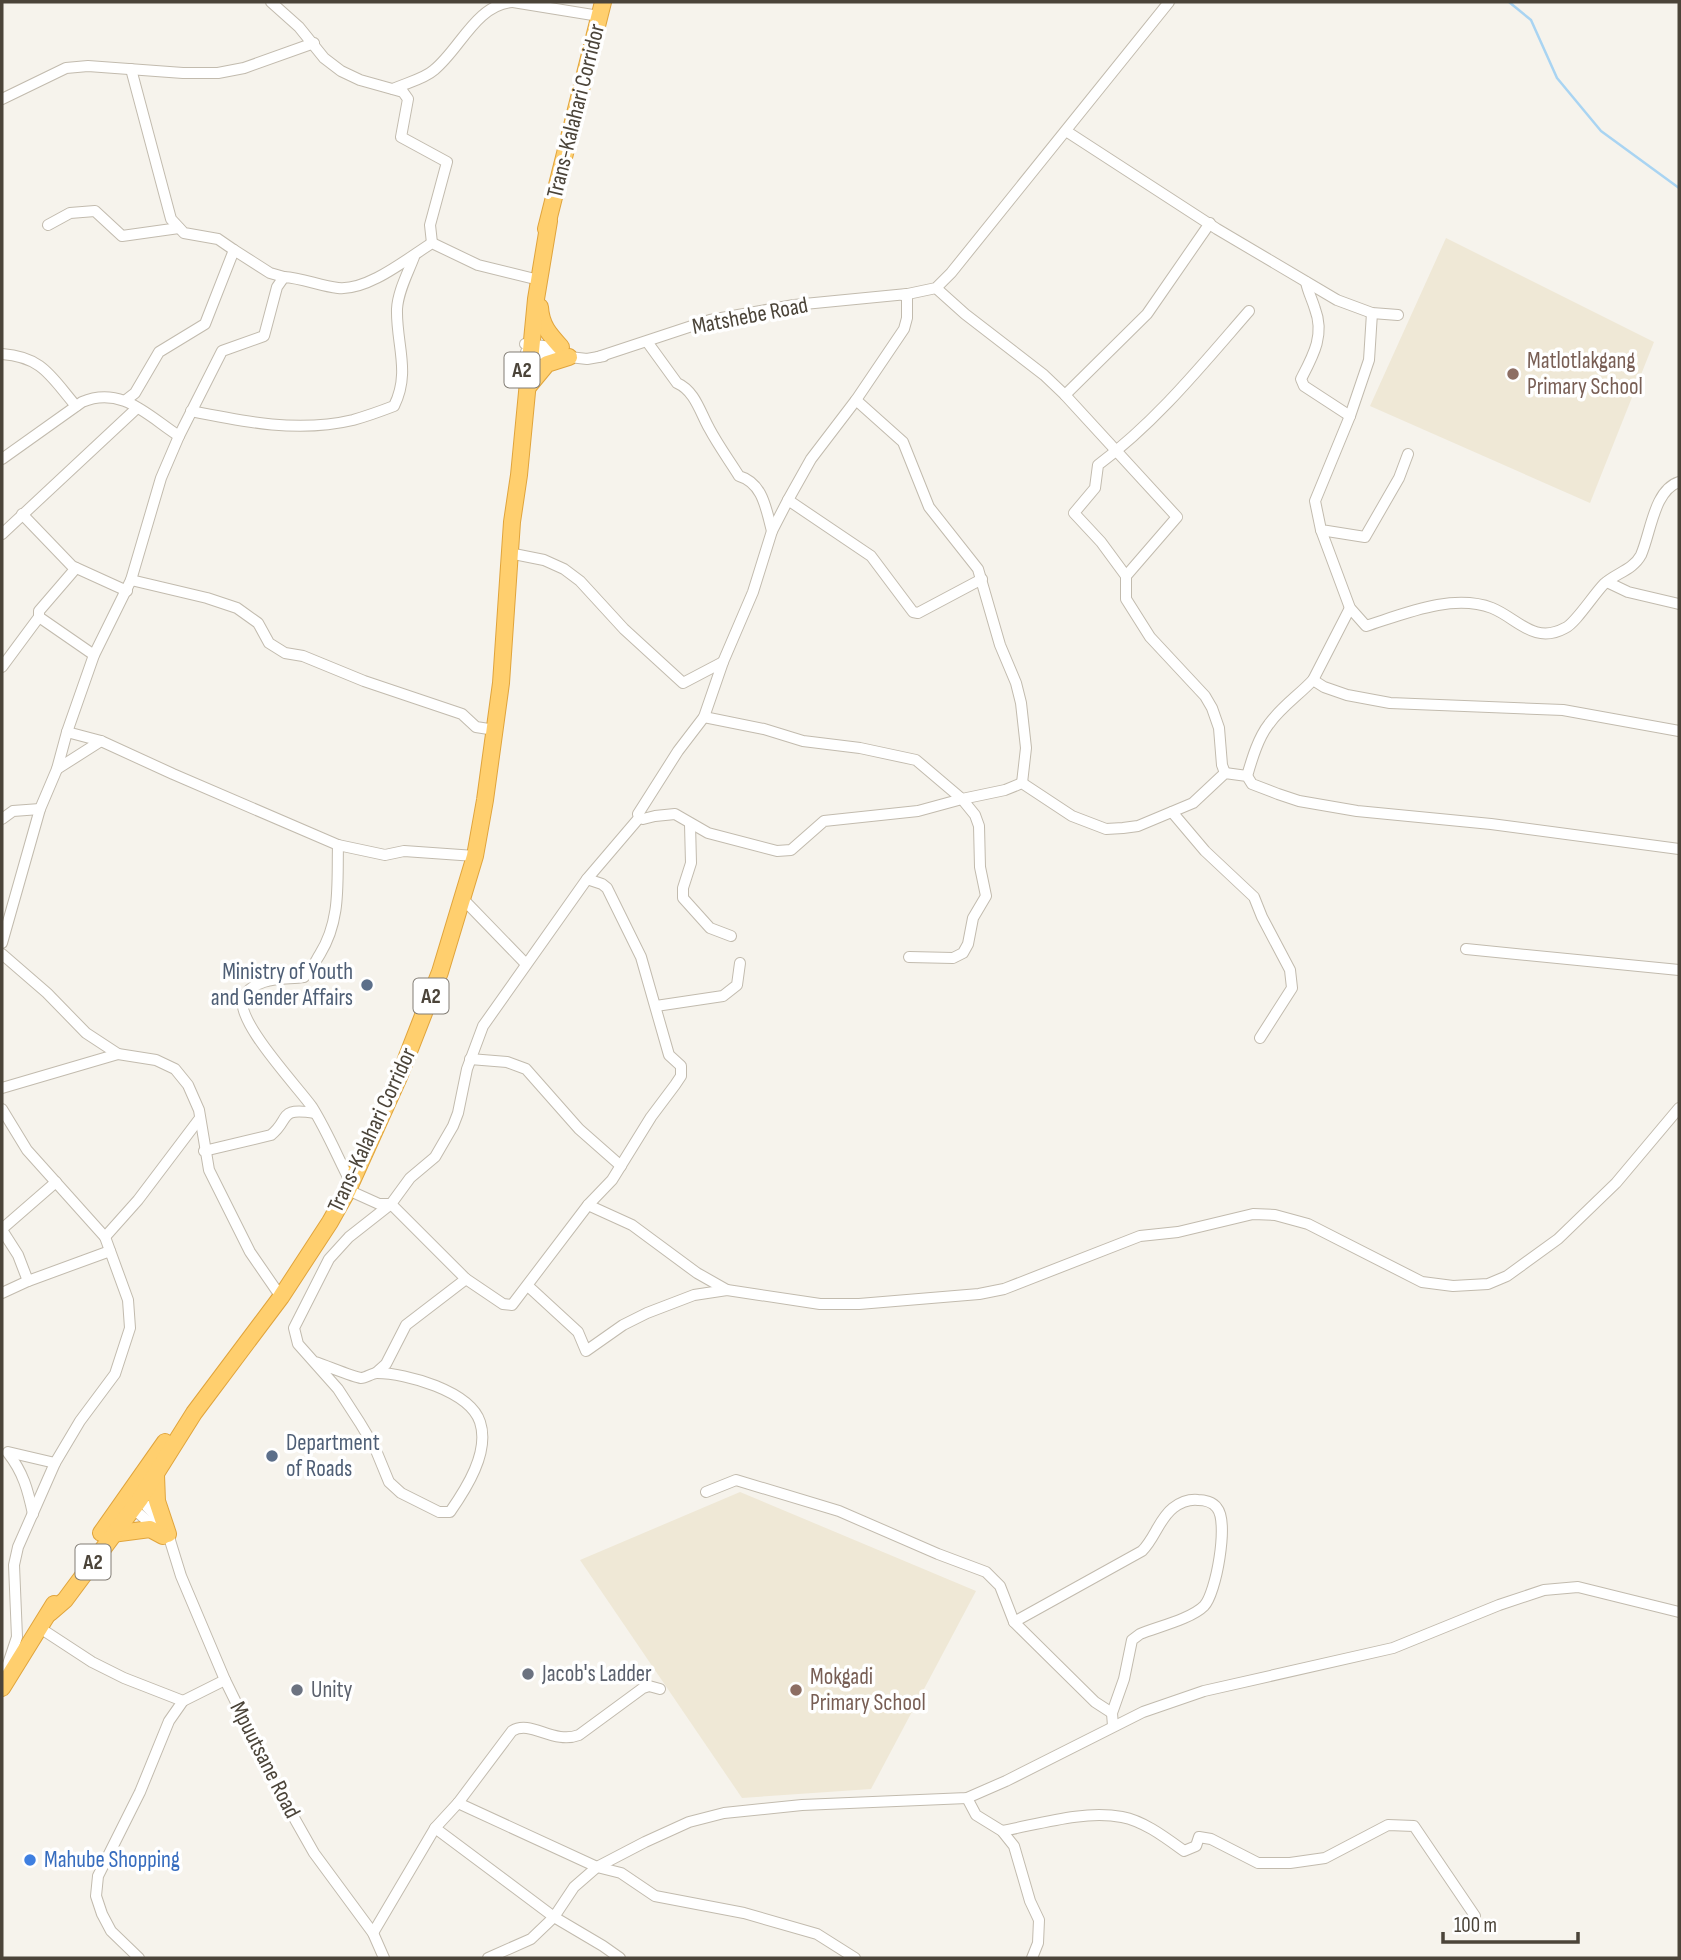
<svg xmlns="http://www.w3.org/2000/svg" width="1681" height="1960" viewBox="0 0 1681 1960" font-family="'Sofia Sans Condensed',sans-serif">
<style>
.education{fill:#efe8d6}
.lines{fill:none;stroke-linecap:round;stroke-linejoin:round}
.stream{stroke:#a9d4f2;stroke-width:2.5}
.minor-casing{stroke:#c2bbae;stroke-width:12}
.highway-casing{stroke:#e0a43c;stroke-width:18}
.minor{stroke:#fff;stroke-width:10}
.highway{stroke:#ffcf6e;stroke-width:16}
.education-dot{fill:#8d6e63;stroke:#fff;stroke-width:2.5}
.service-dot{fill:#5c6f8a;stroke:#fff;stroke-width:2.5}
.worship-dot{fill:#6b7280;stroke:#fff;stroke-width:2.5}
.shop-dot{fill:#3f7fe0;stroke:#fff;stroke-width:2.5}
.labels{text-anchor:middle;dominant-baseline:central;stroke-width:7;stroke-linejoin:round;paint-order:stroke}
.shield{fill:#fff;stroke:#817c74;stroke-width:2}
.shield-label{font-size:21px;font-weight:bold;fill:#4b4439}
.street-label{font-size:23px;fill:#4b4439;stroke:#fff}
.education-label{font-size:23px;fill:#785e54;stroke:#fff;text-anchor:start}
.service-label{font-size:23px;fill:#4e5e75;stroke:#fff;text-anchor:end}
.worship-label{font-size:23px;fill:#5b616d;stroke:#fff;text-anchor:start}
.shop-label{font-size:23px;fill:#366cbe;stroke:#fff;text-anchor:start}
</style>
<rect width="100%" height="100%" fill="#f6f3ec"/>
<!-- education -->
<g class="education">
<polygon points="1446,238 1654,342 1590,503 1370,406"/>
<polygon points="740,1492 976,1591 871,1789 742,1798 580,1560"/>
</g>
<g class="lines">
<!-- stream -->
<polyline class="stream" points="1509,2 1531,20 1557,78 1601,131 1679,188"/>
<!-- minor casing -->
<g class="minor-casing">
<g id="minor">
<polyline points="271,2 299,27 324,58 341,71 360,80 403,92 408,99 401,137 447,162 430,225 432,243"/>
<polyline points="513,2 599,16"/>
<polyline points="131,69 171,219 184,233 218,239 234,250"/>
<path d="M393 89C406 83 424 79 434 70 460 49 476 5 512 2"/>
<polyline points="2,99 66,68 88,66 183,73 218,73 244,68 314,43"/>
<polyline points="1066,131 1217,229 1337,300 1372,313 1398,315"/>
<polyline points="48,225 70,213 95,211 122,236 179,228"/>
<path d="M1306 282C1308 292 1312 299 1315 309 1325 335 1313 356 1301 379L1304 386 1350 416"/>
<polyline points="936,288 965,314 1044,375 1065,395 1177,517 1126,576"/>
<polyline points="903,295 936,288 951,273 1169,2"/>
<polyline points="1372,313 1369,360 1350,416 1315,501 1321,530 1365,537 1399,478 1408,454"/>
<path d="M648 343 677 383C695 391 700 412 709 428 718 445 729 460 739 476 763 483 766 509 772 531"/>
<polyline points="525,344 561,348"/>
<polyline points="526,352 587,359 604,356"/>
<path d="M2 354C43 357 51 377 76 406"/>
<polyline points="1065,395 1147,314 1210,223"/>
<polyline points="126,400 135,393 159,352 205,324 234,250 270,273 284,277"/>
<polyline points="856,400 903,442 929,507 978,569 1000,645 1016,683 1021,703 1026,748 1022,783"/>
<path d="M191 411C245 422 299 433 353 420 367 416 381 411 394 406 411 372 396 344 397 309 398 291 408 273 414 257"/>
<path d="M2 459 82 402C121 385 148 416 179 436"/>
<polyline points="788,500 871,556 913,612 918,613 982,579"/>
<polyline points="22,514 72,566 127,591"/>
<path d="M1321 530 1350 608 1366 626C1404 614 1452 593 1492 608 1517 618 1534 645 1565 628 1575 624 1594 594 1604 584 1616 573 1633 570 1641 555 1651 532 1654 490 1679 482"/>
<polyline points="2,534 137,408"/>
<polyline points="509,553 544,560 564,569 580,581 624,629 683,683 723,662"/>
<polyline points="131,580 207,598 237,608 258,623 269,643 285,653 303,656 364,681 462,714 476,727 495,730"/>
<polyline points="1607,582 1628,592 1679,604"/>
<polyline points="39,617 94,655"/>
<polyline points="2,667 39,617 39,611 76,568"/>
<polyline points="1313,680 1350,608"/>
<polyline points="704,717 764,729 803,741 860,748 916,760 962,799 1005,790 1022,783 1072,816 1106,829 1123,828 1138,826 1193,803 1225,773 1247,776 1252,784 1278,794 1299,801 1357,811 1491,824 1679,849"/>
<polyline points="67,732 101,741 173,774 338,845 385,855 404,851 475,856"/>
<polyline points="57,769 101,741"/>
<path d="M1225 773 1222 765 1219 728 1212 708 1205 696 1150 637 1126 599V576L1101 542 1074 513 1095 488 1098 465C1156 422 1202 365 1249 311"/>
<path d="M1247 776C1252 759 1258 738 1269 724 1281 707 1299 695 1313 680L1324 687 1347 695 1390 703 1563 710 1679 731"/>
<polyline points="1172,812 1205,851 1254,897 1262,917 1290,970 1292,988 1260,1038"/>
<polyline points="639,818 643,819 655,816 675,814 708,833 777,851 791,850 824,821 918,811 962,799 975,815 979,826 980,867 986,896 973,918 968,944 963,953 953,958 909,957"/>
<polyline points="2,819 13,811 40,809"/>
<polyline points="690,824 691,863 683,888 683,898 710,928 731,936"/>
<path d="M338 845C337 884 341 920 320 954 315 962 311 971 304 977 285 980 257 976 244 996 231 1017 299 1088 312 1107 327 1131 338 1158 351 1183"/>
<polyline points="463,899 525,963"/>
<path d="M2 943 40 809 57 769 67 732 94 655 131 580 161 478 179 436 222 351 264 336 277 287 284 277C302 278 320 286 338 288 368 291 408 258 432 243L478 265 539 280"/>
<polyline points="1466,949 1679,970"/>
<polyline points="2,954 47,993 86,1033 118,1054 156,1060 175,1069 188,1085 199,1110 209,1170 250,1252 281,1297"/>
<polyline points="656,1006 723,996 737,985 740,963"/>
<polyline points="470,1059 507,1062 526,1069 579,1129 621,1166"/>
<polyline points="2,1088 118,1054"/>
<polyline points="2,1109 27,1150 105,1237 128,1300 130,1328 115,1374 80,1421 55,1463 18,1547 14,1565 17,1637 5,1673"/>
<path d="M204 1151 271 1135C291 1119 277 1107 315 1113"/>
<polyline points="348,1190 379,1204 391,1204 466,1279 503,1304 512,1305 588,1205 612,1180 651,1117 675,1085 681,1076 681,1066 669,1055 641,957 607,888 602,884 587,879"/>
<polyline points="588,1205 632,1225 697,1273 727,1290"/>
<polyline points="2,1229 56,1182"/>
<polyline points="2,1230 18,1255 28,1281"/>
<polyline points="105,1237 138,1200 200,1118"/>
<polyline points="528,1286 578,1332 586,1351 623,1325 647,1313 694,1295 727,1290 820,1304 859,1304 979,1294 1004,1289 1140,1236 1178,1232 1253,1214 1275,1215 1308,1224 1422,1282 1453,1286 1488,1284 1507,1276 1558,1239 1616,1183 1679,1108"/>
<polyline points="2,1293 28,1281 110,1251"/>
<path d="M315 1362C325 1365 353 1377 361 1378 366 1378 372 1373 377 1373 406 1373 470 1391 480 1422 490 1452 466 1489 450 1512H439L401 1493 389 1482 375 1448 360 1423 338 1389 298 1344 294 1328 329 1259 349 1237 391 1204 410 1178 435 1157 453 1126 458 1113 467 1069 483 1026 587 879 639 818 638 814 678 751 704 717 723 662 753 592 772 531 788 500 811 459 856 400 904 329 907 318V294L794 305 710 320 598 357"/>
<polyline points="376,1373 386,1364 406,1325 466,1279"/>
<polyline points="8,1452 55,1463"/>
<path d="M8 1453C23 1472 28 1490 33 1514"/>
<polyline points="706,1492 736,1480 839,1511 938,1554 986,1572 1000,1586 1014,1622 1095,1702 1112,1713"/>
<polyline points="136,1495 152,1512 168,1534 181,1576 225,1680 284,1800 314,1853 373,1933 384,1958"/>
<polyline points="130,1506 158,1530"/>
<path d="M1014 1622 1142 1551C1155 1538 1159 1519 1173 1508 1181 1502 1188 1499 1198 1500 1204 1500 1213 1502 1217 1508 1229 1522 1216 1594 1204 1606 1191 1619 1157 1627 1140 1634L1132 1640 1124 1679 1112 1713 1113 1726"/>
<polyline points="40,1628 92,1662 124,1678 183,1701"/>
<polyline points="967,1798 976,1815 1002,1831 1014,1846 1030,1901 1039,1920 1038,1943 1032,1958"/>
<polyline points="458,1803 597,1867 621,1873 655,1896 744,1913 817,1934 855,1958"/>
<polyline points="435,1828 554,1917 603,1946 620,1958"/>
<path d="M1002 1831C1040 1824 1083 1810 1122 1817 1144 1821 1166 1838 1184 1851L1196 1846 1199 1837 1211 1839 1258 1863H1290L1325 1858 1388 1825 1414 1826 1475 1916"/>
<path d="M373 1933 435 1828 458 1803 512 1731C531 1719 553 1745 579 1735L643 1688 649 1686 660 1689"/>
<polyline points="139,1958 111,1931 102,1914 96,1896 98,1876 140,1792 169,1721 183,1701 225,1680"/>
<polyline points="488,1958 531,1939 554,1917 574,1887 597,1867 645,1842 689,1822 724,1813 802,1805 967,1798 1006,1781 1143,1712 1204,1691 1393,1648 1499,1605 1544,1590 1578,1587 1679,1612"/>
</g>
</g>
<!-- highway casing -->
<g class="highway-casing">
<g id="highway">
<polyline points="546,229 603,2"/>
<path d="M540 307C541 325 549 334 561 347"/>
<polyline points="528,387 547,364 569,357"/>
<polyline points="156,1475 157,1501 168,1534"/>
<polyline points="101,1533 165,1442"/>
<polyline points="112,1534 150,1529 163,1536"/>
<polyline points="50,1613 65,1600 140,1499 194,1413 281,1297 330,1222 348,1190 399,1077 440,972 475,856 485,800 501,683 512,522 519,475 536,299 549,221"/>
<polyline points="2,1688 54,1604"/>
</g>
</g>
<!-- minor -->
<use href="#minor" class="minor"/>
<!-- highway -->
<use href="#highway" class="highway"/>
</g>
<!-- markers -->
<g class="education-dot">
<circle cx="1513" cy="374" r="7"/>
<circle cx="796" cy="1690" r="7"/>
</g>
<g class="service-dot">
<circle cx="367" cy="985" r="7"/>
<circle cx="272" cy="1456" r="7"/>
</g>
<g class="worship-dot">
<circle cx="528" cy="1674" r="7"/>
<circle cx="297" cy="1690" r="7"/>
</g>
<circle class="shop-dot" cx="30" cy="1860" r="7"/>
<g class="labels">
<!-- shield labels -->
<g class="shield">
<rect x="504.5" y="352.5" width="35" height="35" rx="5"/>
<rect x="413.5" y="978.5" width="35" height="35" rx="5"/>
<rect x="75.5" y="1544.5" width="35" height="35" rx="5"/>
</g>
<g class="shield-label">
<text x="522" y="370">A2</text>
<text x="431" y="996">A2</text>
<text x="93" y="1562">A2</text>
</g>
<!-- street labels -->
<g class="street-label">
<text transform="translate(576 111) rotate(-76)">Trans-Kalahari Corridor</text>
<text transform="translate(750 316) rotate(-11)">Matshebe Road</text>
<text transform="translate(372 1130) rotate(-65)">Trans-Kalahari Corridor</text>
<text transform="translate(265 1760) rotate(63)">Mpuutsane Road</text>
</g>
<!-- education labels -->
<g class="education-label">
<text x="1527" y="361">Matlotlakgang<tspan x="1527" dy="26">Primary School</tspan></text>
<text x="810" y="1677">Mokgadi<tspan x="810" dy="26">Primary School</tspan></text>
</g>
<!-- service labels -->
<g class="service-label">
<text x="353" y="972">Ministry of Youth<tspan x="353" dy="26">and Gender Affairs</tspan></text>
<text x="286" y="1443" text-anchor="start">Department<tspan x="286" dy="26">of Roads</tspan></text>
</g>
<!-- worship labels -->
<g class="worship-label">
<text x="542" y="1674">Jacob's Ladder</text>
<text x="311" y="1690">Unity</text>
</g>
<!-- shop labels -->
<g class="shop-label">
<text x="44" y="1860">Mahube Shopping</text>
</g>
</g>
<!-- border -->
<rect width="1681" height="1960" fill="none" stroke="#4b4439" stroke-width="7"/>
<!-- scale -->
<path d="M1443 1932v10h135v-10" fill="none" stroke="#4b4439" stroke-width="3.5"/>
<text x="1454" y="1932" font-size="21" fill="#4b4439" stroke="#ffffff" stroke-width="5" paint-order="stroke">100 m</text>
</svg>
